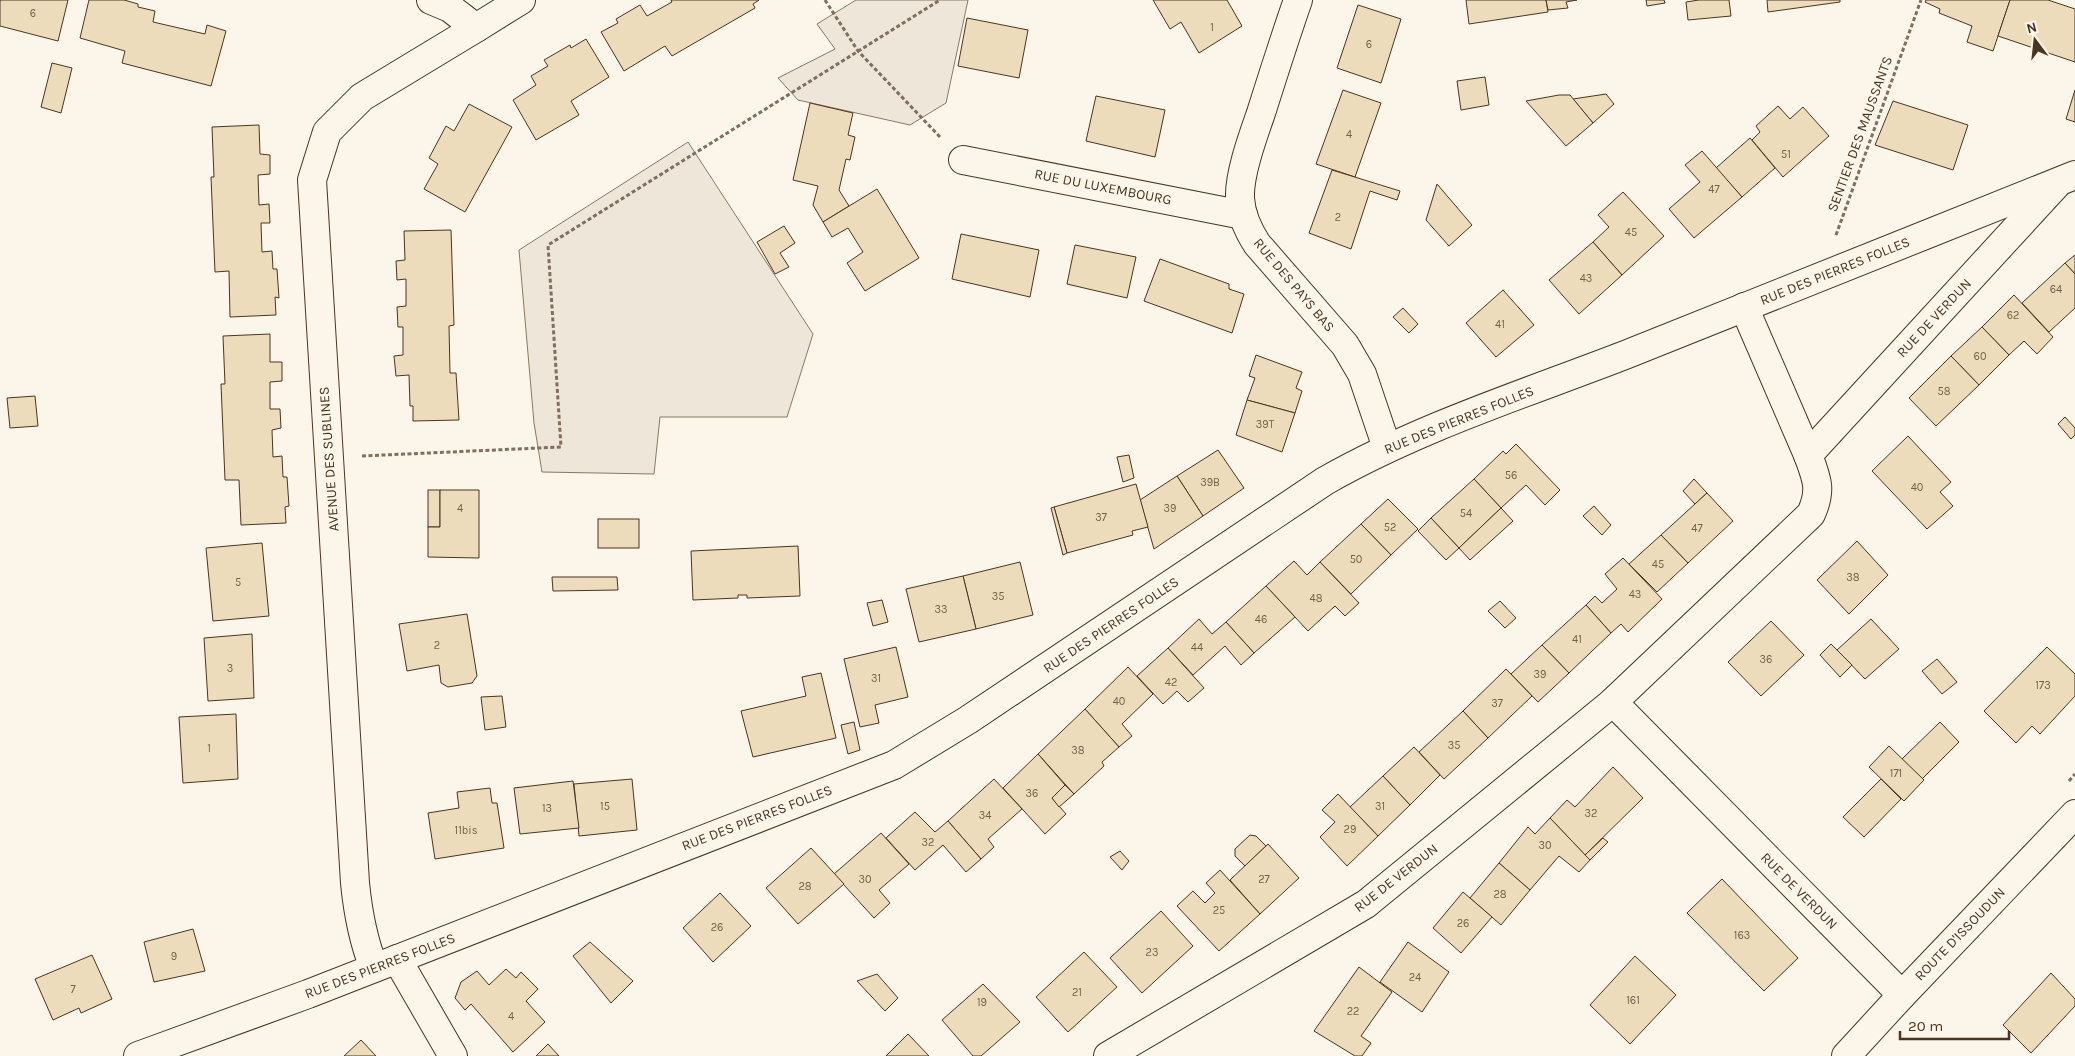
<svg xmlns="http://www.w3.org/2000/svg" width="2075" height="1056" viewBox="0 0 2075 1056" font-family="Karla,sans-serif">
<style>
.green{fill:#ede6d9;stroke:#887966}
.building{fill:#ecdcbc;stroke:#4a3520}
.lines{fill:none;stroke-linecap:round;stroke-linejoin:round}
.street-casing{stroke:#4a3520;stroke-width:30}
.secondary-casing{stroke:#4a3520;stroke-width:30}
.path{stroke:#7f6f5c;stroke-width:3;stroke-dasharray:4 2.5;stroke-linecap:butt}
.street{stroke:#fbf6e9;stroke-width:28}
.secondary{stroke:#fbf6e9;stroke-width:28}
.labels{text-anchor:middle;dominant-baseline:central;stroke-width:4;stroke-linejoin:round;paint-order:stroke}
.number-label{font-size:11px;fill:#725f47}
.street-label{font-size:14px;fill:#4a3520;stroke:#fbf6e9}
</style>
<rect width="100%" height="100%" fill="#fbf6e9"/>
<!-- green -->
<g class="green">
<polygon points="856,0 968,0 946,103 910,125 798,100 778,78 835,49 817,24"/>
<polygon points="688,142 813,334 787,417 660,417 654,474 542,472 534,423 519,250"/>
</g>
<!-- building -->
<g class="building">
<polygon points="0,0 68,0 58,41 0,26"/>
<polygon points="89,0 124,0 138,4 138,7 155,11 153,22 205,34 207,25 226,31 211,86 122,63 125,51 80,38"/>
<polygon points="671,0 759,0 753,4 755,8 672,56 665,46 624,71 601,32 618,23 616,19 640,5 647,16 672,2"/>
<polygon points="1153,0 1227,0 1242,26 1199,53 1181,22 1170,29"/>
<polygon points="1466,0 1546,0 1548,12 1469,24"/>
<polygon points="1546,0 1577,0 1566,2 1568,8 1548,10"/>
<polygon points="1646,0 1664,0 1665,3 1647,6"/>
<polygon points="1699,0 1729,0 1731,16 1688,20 1686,2"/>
<polygon points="1767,0 1840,0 1840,2 1768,12"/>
<polygon points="1926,0 2010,0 1993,51 1967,42 1972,26 1939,13 1940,9 1925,2"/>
<polygon points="2010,0 2048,0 2075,9 2075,62 1998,36"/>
<polygon points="1358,5 1401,19 1381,83 1337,68"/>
<polygon points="967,18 1028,30 1019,78 958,66"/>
<polygon points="586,39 609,77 571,101 579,115 536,140 513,100 536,85 531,76 548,66 544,60 570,45 571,48"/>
<polygon points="52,63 72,68 61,113 41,107"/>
<polygon points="1485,77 1489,105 1461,110 1457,81"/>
<polygon points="1343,90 1381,103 1355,177 1316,164"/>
<polygon points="2075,90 2075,122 2066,119"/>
<polygon points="1606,94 1614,104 1593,123 1573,99"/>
<polygon points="1559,95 1570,95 1593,123 1566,146 1526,101"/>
<polygon points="1096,96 1165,110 1155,157 1086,141"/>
<polygon points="1893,101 1968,125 1953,170 1875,145"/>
<polygon points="810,103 853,113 848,135 855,137 850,160 846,159 839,190 849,206 823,222 813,205 818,186 793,180"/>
<polygon points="469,104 512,127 465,212 424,189 438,164 429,158 446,126 454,131"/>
<polygon points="1778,106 1790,119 1803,107 1829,136 1783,177 1752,140 1760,132 1756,126"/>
<polygon points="259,125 260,154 270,155 270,174 258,175 259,205 269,204 270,223 261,223 262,252 272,251 273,269 277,269 279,298 275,297 276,315 230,317 229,271 215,272 211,177 214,177 212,127"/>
<polygon points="1750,138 1775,168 1742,197 1716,168"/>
<polygon points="1702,151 1742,197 1694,238 1669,209 1700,182 1685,165"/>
<polygon points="1332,170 1400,191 1397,200 1370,191 1351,249 1309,233"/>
<polygon points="1437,184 1472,225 1449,246 1426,220"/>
<polygon points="877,189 919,258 865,291 847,263 863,252 848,228 832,237 823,222"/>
<polygon points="1623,192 1664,236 1622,275 1593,242 1609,227 1598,215"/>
<polygon points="784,226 795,243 780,253 789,267 775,274 757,242"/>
<polygon points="451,230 454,325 449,326 450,373 456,373 459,420 413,421 413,406 410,406 409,375 396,376 394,356 403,355 403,327 398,327 397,307 406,306 406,279 397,280 396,261 405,260 404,231"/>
<polygon points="961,234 1039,250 1030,297 952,279"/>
<polygon points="1593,242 1622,275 1579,314 1549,280"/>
<polygon points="1075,245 1136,257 1127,298 1067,284"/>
<polygon points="2075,255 2075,274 2065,263"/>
<polygon points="1160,259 1229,284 1229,289 1244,294 1232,333 1144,301"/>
<polygon points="2065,263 2075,274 2075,308 2049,332 2022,303"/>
<polygon points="1503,290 1534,325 1496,357 1466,323"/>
<polygon points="2014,295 2053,337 2037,354 2024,341 2009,355 1982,327"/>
<polygon points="1403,308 1418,324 1409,333 1393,317"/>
<polygon points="1982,327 2009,355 1979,385 1951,356"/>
<polygon points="270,334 270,362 282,362 282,381 270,382 270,409 280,409 281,428 272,430 273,457 282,456 283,477 287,477 289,506 285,507 286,523 241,525 239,480 225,480 221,384 225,384 223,336"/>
<polygon points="1256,355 1302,372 1296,388 1302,391 1295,413 1247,400 1255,378 1249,376"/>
<polygon points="1951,356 1979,385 1936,426 1909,398"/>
<polygon points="35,396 38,426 10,428 7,398"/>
<polygon points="1247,400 1295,413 1282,452 1236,435"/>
<polygon points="2065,417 2075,428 2075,435 2071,439 2058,424"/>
<polygon points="1908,436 1951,482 1940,492 1953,506 1927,529 1872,471"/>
<polygon points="1516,444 1560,490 1545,505 1526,485 1501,508 1474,479 1503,451 1506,454"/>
<polygon points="1218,450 1244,488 1203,516 1177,476"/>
<polygon points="1129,455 1134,478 1123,482 1117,457"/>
<polygon points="1177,476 1203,516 1154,549 1140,500"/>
<polygon points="1474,479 1501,508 1459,548 1431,518"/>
<polygon points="1694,479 1707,493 1695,504 1683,491"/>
<polygon points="1136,484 1148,527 1132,531 1133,535 1067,553 1054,507"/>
<rect x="428" y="490" width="12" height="37"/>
<polygon points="440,490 479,490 479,558 428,557 428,527 440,527"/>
<polygon points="1707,493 1733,521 1688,563 1661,535"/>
<polygon points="1388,499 1418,529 1391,555 1361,524"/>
<polygon points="1594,506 1611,525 1602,535 1583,516"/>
<polygon points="1054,507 1067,553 1063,555 1051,508"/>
<polygon points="1501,508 1513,521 1470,560 1459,548"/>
<polygon points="1431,518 1459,548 1446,560 1418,531"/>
<rect x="598" y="519" width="41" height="29"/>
<polygon points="1361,524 1391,555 1351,594 1320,562"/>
<polygon points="1661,535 1688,563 1657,592 1629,564"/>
<polygon points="1857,541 1888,575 1849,614 1817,580"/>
<polygon points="262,543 269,616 213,621 206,548"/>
<polygon points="798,546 800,596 747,598 747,595 738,595 738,598 693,600 691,551"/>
<polygon points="1623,558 1662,599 1628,632 1621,624 1611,633 1586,605 1595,596 1602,603 1617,589 1605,574"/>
<polygon points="1294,561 1307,575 1320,562 1359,603 1345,616 1335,606 1308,631 1266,586"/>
<polygon points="1020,562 1033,615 976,629 963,576"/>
<polygon points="963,576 976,629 919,642 906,589"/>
<polygon points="552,577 617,577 618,590 553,591"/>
<polygon points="1266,586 1295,617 1254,653 1226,622"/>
<polygon points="882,600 888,622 873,626 867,603"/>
<polygon points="1500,601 1516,618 1505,628 1488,611"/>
<polygon points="1586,605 1611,633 1569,673 1542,645"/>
<polygon points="467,614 477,676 472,683 448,687 441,683 439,665 407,671 399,624"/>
<polygon points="1199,619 1212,634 1226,622 1254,653 1241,665 1225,646 1193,675 1168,648"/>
<polygon points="1871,619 1899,649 1865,679 1837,650"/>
<polygon points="1771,621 1804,655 1761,696 1728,662"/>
<polygon points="252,634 254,698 208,701 204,638"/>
<polygon points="1831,644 1852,665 1840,677 1820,655"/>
<polygon points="1542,645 1569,673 1538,702 1511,674"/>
<polygon points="896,647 908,697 875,705 879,723 860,727 844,659"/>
<polygon points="2047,647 2075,674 2075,696 2040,734 2032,726 2016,743 1984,711"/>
<polygon points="1168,648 1204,688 1188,702 1177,691 1163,704 1137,676"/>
<polygon points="1937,659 1957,682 1942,694 1922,671"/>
<polygon points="1128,667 1153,694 1122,724 1132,736 1119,747 1085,709"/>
<polygon points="1506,669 1532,696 1488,738 1463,711"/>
<polygon points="821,673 836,738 753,757 741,711 806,696 802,677"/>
<polygon points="502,696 506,727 485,730 481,697"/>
<polygon points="1085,709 1119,747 1102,762 1104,766 1074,794 1038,754"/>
<polygon points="1463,711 1488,738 1444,779 1419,752"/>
<polygon points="236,714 238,779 183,783 179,717"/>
<polygon points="854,722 860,750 848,754 841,725"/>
<polygon points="1940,722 1959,742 1922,779 1902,759"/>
<polygon points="1889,746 1924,780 1904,801 1869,767"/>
<polygon points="1414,747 1440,775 1410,805 1383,776"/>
<polygon points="1038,754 1065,785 1052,798 1066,814 1045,834 1003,788"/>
<polygon points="1613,767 1643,798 1585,855 1550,818 1567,800 1575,807"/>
<polygon points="1383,776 1410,805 1378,836 1350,807"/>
<polygon points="632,779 637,830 579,836 574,784"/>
<polygon points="994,779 1022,809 988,839 994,847 981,859 948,821"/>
<polygon points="1881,779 1901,799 1864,837 1843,817"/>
<polygon points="573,781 579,828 520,834 514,788"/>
<polygon points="1065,785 1074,794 1059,807 1052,798"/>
<polygon points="490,788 492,803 497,803 504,848 435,859 428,813 459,808 457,792"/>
<polygon points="1338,794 1378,836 1347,866 1320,837 1335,822 1322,810"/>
<polygon points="915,812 935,832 948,821 981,859 966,872 943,845 915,870 886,838"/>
<polygon points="1550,818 1590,860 1579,872 1559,856 1530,890 1499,863 1528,827 1535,834"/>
<polygon points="881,833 909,864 879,890 890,903 874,918 834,874"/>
<polygon points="1250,835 1256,836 1266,846 1245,866 1235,856 1235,849"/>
<polygon points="1603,838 1608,842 1590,860 1585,855"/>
<polygon points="1268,844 1299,878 1260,914 1230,880"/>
<polygon points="811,848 844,884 798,924 766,888"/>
<polygon points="1120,851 1129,861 1122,870 1110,857"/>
<polygon points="1499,863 1530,890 1501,925 1470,898"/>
<polygon points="1220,870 1260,914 1219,951 1177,906 1193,891 1205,903 1215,893 1206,883"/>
<polygon points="1722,879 1798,958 1764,991 1687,913"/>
<polygon points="1463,892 1492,917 1461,953 1433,928"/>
<polygon points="720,893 751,926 713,962 683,928"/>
<polygon points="1161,911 1193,946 1142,993 1110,958"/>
<polygon points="193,929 205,971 154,982 144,942"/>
<polygon points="590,942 633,981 611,1003 573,956"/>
<polygon points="1408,942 1449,972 1422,1012 1380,982"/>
<polygon points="1084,952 1117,987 1068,1032 1036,997"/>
<polygon points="92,955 112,999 81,1013 79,1008 53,1020 35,979"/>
<polygon points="1635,956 1676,995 1630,1044 1590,1005"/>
<polygon points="1359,967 1392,992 1361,1036 1371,1043 1362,1056 1355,1056 1314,1031"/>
<polygon points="506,969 516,978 521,972 538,989 526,1001 545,1022 513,1052 471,1004 465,1010 455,998 461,982 477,971 489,985"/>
<polygon points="2051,973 2075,999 2075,1006 2031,1053 2003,1025"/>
<polygon points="877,974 898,998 885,1011 857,981"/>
<polygon points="983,984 1020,1022 981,1056 973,1056 942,1020"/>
<polygon points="908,1034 929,1056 886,1056"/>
<polygon points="361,1040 376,1056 344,1056"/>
<polygon points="548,1044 559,1056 536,1056"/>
</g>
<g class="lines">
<!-- street casing -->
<g class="street-casing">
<g id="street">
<polyline points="431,0 450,8 476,28 521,0"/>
<path d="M1298 0C1285 37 1273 75 1261 113 1253 136 1239 174 1240 198 1241 215 1248 230 1257 244L1345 345 1362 374 1387 448"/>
<polyline points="963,160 1243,215"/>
<polyline points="1808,455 2056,185"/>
<polyline points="1613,702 1902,995"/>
<polyline points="397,959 453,1056"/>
<path d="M374 968C363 940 358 914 355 883L312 180 327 132 362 97 476 28"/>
<path d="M138 1056 308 994 894 765 968 720 1325 481C1420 427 1524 394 1625 355 1776 295 1925 235 2075 175"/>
<path d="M1108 1056 1366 904 1613 702 1811 514C1822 490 1817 479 1808 455L1744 307"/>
</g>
</g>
<!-- secondary casing -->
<g class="secondary-casing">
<polyline id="secondary" points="1846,1056 1902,995 2075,814"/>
</g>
<!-- path -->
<g class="path">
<polyline points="825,0 858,51 941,138"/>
<polyline points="1836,235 1921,0"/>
<polyline points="362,456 561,447 548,245 940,0"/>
<polyline points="2069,781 2075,774"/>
</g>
<!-- street -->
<use href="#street" class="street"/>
<!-- secondary -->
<use href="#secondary" class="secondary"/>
</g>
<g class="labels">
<!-- number labels -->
<g class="number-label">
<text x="33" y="13">6</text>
<text x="1212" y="27">1</text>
<text x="1369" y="44">6</text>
<text x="1349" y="134">4</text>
<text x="1786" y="154">51</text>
<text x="1714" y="189">47</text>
<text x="1338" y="217">2</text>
<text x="1631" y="232">45</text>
<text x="1586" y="278">43</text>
<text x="2056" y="289">64</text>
<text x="2013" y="315">62</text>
<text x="1500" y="324">41</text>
<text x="1980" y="356">60</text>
<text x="1944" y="391">58</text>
<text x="1265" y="424">39T</text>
<text x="1511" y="475">56</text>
<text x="1210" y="482">39B</text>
<text x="1917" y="487">40</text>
<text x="460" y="508">4</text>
<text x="1170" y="508">39</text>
<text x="1466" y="513">54</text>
<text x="1101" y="517">37</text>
<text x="1390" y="527">52</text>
<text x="1697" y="528">47</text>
<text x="1356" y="559">50</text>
<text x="1658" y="564">45</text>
<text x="1853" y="577">38</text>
<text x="238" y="582">5</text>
<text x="1635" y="594">43</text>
<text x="998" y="596">35</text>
<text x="1316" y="598">48</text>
<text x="941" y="609">33</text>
<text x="1261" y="619">46</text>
<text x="1577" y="639">41</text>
<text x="437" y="645">2</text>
<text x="1197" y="647">44</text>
<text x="1766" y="659">36</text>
<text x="230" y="668">3</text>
<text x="1540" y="674">39</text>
<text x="876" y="678">31</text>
<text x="1171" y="682">42</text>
<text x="2043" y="685">173</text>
<text x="1119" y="701">40</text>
<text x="1497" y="703">37</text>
<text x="1454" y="745">35</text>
<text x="209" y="748">1</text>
<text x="1078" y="750">38</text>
<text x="1896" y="773">171</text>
<text x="1032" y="793">36</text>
<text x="605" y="806">15</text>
<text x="1380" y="806">31</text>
<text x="547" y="808">13</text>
<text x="1591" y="813">32</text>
<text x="985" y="815">34</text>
<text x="1350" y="829">29</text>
<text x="466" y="830">11bis</text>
<text x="928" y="842">32</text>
<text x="1545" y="845">30</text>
<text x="865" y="879">30</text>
<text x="1264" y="879">27</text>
<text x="805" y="886">28</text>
<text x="1500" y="894">28</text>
<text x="1219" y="910">25</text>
<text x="1463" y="923">26</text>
<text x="717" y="927">26</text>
<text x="1742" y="935">163</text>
<text x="1152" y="952">23</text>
<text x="174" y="956">9</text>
<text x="1415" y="977">24</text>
<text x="73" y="989">7</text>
<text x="1077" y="992">21</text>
<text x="1633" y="1000">161</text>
<text x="982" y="1002">19</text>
<text x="1353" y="1011">22</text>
<text x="511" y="1016">4</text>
</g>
<!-- street labels -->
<g class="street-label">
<text transform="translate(1860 134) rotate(-70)">SENTIER DES MAUSSANTS</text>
<text transform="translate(1103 187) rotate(11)">RUE DU LUXEMBOURG</text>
<text transform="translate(1835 271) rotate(-22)">RUE DES PIERRES FOLLES</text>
<text transform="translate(1294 285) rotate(50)">RUE DES PAYS BAS</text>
<text transform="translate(1934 318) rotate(-47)">RUE DE VERDUN</text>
<text transform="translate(1459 420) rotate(-22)">RUE DES PIERRES FOLLES</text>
<text transform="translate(329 459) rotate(-94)">AVENUE DES SUBLINES</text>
<text transform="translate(1111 625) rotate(-34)">RUE DES PIERRES FOLLES</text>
<text transform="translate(757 818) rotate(-21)">RUE DES PIERRES FOLLES</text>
<text transform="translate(1396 878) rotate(-38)">RUE DE VERDUN</text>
<text transform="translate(1799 891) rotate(45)">RUE DE VERDUN</text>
<text transform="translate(1960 934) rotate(-46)">ROUTE D'ISSOUDUN</text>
<text transform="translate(380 966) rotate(-21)">RUE DES PIERRES FOLLES</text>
</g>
</g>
<!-- north arrow -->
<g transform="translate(2035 40) rotate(345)" stroke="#fbf6e9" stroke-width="4" paint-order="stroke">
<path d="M0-4L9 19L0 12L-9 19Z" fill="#4a3520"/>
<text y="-8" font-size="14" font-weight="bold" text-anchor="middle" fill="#4a3520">N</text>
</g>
<!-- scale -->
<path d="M1900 1031v8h109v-8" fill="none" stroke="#4a3520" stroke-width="2.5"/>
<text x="1908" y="1031" font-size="15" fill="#4a3520" stroke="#fbf6e9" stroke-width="4" paint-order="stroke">20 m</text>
</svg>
